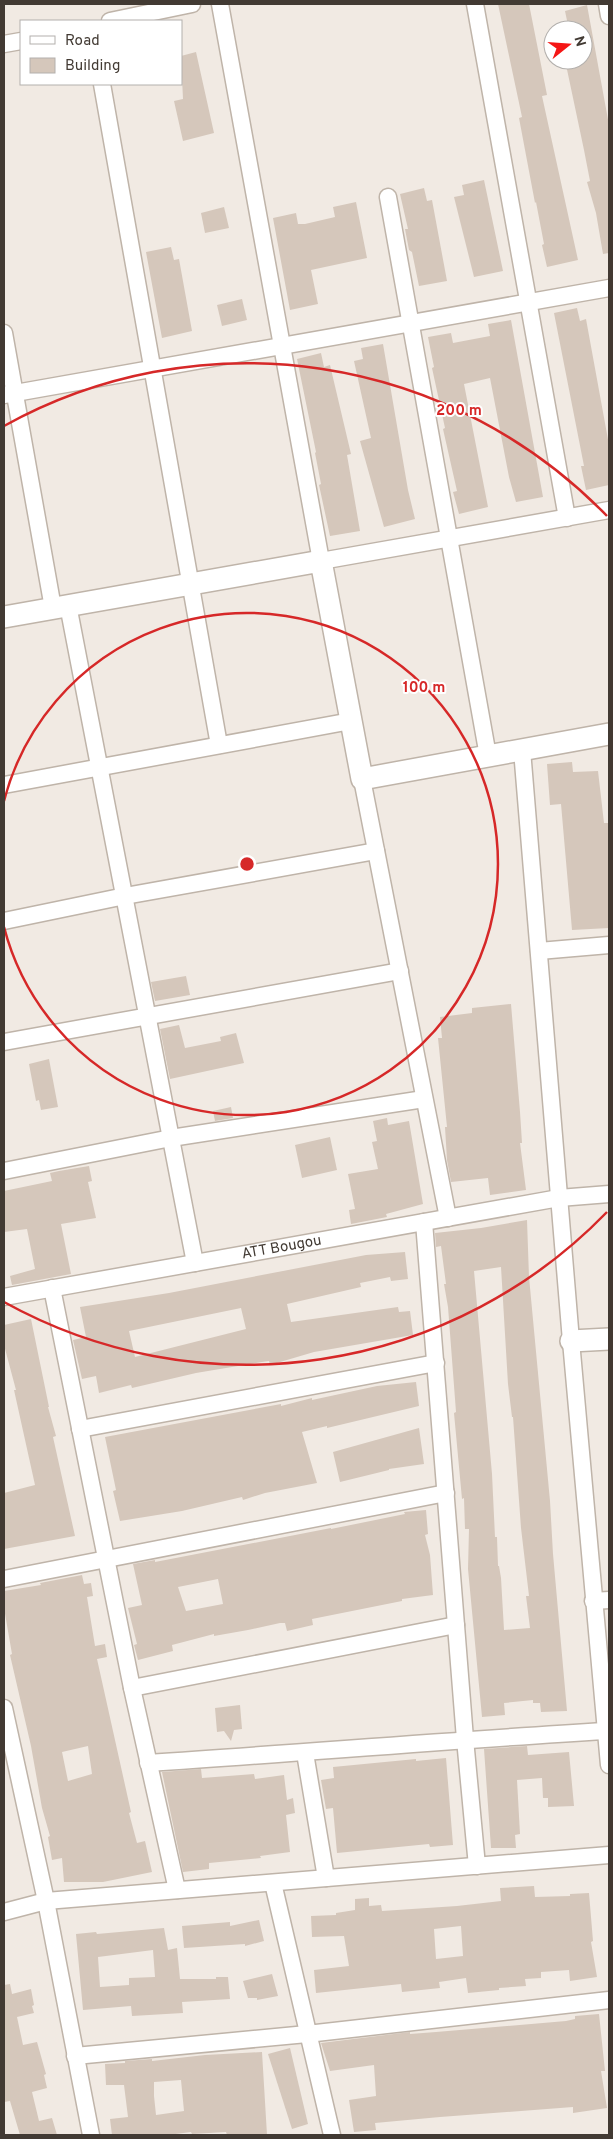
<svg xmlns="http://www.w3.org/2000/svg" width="613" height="2139" viewBox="0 0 613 2139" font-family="Overpass,sans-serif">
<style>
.building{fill:#d5c7bb;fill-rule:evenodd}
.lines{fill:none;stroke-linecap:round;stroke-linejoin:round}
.minor-casing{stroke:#bfb4a9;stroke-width:19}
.tertiary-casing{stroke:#bfb4a9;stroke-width:24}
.minor{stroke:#fff;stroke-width:16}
.tertiary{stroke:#fff;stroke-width:21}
.ring{fill:none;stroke:#d62828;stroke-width:2.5}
.labels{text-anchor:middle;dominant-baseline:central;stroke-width:4;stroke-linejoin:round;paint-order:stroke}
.street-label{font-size:15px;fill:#423a33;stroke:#fff}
.centre{fill:#d62828;stroke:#fff;stroke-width:2.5}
.ring-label{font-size:15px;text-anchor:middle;font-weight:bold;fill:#d62828;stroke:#fff;stroke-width:4;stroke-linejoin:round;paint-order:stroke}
</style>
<rect width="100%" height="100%" fill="#f1eae3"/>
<!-- building -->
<g class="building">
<polygon points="498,4 529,4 547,95 542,96 578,260 547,267 542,245 544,244 536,202 535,203 519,118 522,117"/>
<polygon points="587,5 609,125 609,253 603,254 596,213 587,182 590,181 584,150 565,60 583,60 583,30 569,30 565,11"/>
<polygon points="196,52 214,133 183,141 174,101 183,99 181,56"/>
<polygon points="484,180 503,271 474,277 454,197 464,195 462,185"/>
<polygon points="424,188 427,201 432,200 447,281 419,286 412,252 409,250 405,229 408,229 400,194"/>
<polygon points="356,202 367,258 311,270 318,304 290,310 273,218 296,213 298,224 305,224 335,217 333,207"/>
<polygon points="224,207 229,228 205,233 201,213"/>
<polygon points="171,247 174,260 179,259 192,331 162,338 146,252"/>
<polygon points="242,299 247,320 222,326 217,305"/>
<polygon points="577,308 580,321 586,319 609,445 609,485 586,490 581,466 584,466 554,313"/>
<polygon points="511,320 543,497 516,502 509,477 490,378 464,384 488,507 459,514 453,492 457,491 443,429 445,428 432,368 434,367 428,337 451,333 453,343 490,336 488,324"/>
<polygon points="383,344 408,490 415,519 384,527 360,441 371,438 354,361 363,359 361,348"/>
<polygon points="321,353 324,367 330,365 351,454 347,455 360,531 330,536 319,485 321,484 315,453 316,452 297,359"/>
<polygon points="572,762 573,772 598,771 604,823 609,823 609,928 572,930 561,804 550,805 547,764"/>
<polygon points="186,976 190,995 155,1001 151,982"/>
<polygon points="511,1004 520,1112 522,1143 520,1143 526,1190 490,1195 488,1178 451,1182 447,1160 445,1127 447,1127 438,1038 442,1038 440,1017 472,1013 472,1008"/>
<polygon points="179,1025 185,1048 221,1041 220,1037 236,1033 244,1063 170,1079 160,1029"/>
<polygon points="49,1059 58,1107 41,1110 39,1100 36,1101 29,1064"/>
<polygon points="231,1107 233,1118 215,1121 213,1111"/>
<polygon points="387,1118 388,1125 409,1121 423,1204 386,1214 387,1217 351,1224 349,1210 355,1209 348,1174 378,1169 372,1142 377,1141 373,1121"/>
<polygon points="330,1137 337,1170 302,1178 295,1145"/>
<polygon points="89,1166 92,1181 88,1182 96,1218 61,1224 71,1274 12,1285 10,1276 35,1269 27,1229 4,1232 4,1191 52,1181 50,1173 59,1171"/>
<path d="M527 1220 529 1277 550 1501 553 1554 567 1711 541 1712 540 1703H533V1700L504 1703 505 1715 482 1717 468 1569 469 1529H465L464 1498 462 1499 454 1413 456 1412 448 1307 444 1284H446L441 1246 436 1247 435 1233 481 1228ZM501 1267 508 1384 512 1417H513L521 1528 529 1596H526L530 1628 504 1630 501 1578 499 1566H498L497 1537H495L492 1474 474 1271Z"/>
<path d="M405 1252 408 1279 391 1281 390 1277 360 1283 361 1287 287 1304 291 1322 398 1307 399 1312 410 1311 413 1335 314 1352 270 1365 269 1361 262 1362 196 1373 132 1388 131 1385 99 1393 96 1376 82 1379 73 1340 86 1337 80 1307 169 1293 366 1255ZM241 1308 246 1329 135 1357 129 1331Z"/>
<polygon points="31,1319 49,1407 48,1407 56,1436 53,1437 75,1536 4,1549 4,1493 35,1485 14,1390 16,1390 4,1345 4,1325"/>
<polygon points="416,1382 419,1406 327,1428 327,1426 302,1432 317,1483 265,1493 243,1500 242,1497 182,1511 120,1521 113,1491 116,1490 105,1437 281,1404 281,1406 312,1398 312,1400 377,1386"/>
<polygon points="419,1428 424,1464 389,1469 389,1470 340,1482 333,1452"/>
<path d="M426 1510 428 1534 425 1535 430 1555 433 1595 402 1599V1601L312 1619 313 1625 287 1631 285 1623H280L248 1630 214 1636V1634L172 1645 173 1651 138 1660 134 1645 137 1644 128 1608 142 1605 133 1564 155 1560V1562L331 1528V1529L405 1514 404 1512ZM218 1579 223 1604 186 1611 178 1587Z"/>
<path d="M82 1575 84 1584 91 1583 93 1596 87 1597 95 1646 105 1644 107 1657 97 1659 131 1812 129 1813 137 1843 145 1841 152 1872 103 1882H64L62 1858 52 1860 48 1837 50 1836 42 1808 31 1746 10 1655 12 1654 4 1608V1591L41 1585 40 1583ZM88 1746 92 1774 68 1781 62 1752Z"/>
<polygon points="240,1705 242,1729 234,1730 231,1741 224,1731 217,1732 215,1708"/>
<polygon points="527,1746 528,1755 569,1752 574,1806 548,1807 548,1798 543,1798 542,1778 517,1780 520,1834 515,1835 516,1848 491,1848 484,1749"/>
<polygon points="446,1758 453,1845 430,1847 429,1844 337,1853 333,1808 326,1809 321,1780 334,1778 333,1767 416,1759 416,1761"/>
<polygon points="201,1769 202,1778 254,1774 255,1779 284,1775 287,1800 293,1798 295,1813 286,1815 290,1852 260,1856 261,1858 209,1863 209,1869 183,1872 162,1772"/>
<path d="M534 1886 535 1897 570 1896V1894L589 1893 593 1941 591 1942 597 1977 570 1981 569 1970 541 1972V1978L525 1979 526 1986 499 1988V1990L468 1993 466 1978 439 1982 440 1988 402 1992 401 1984 316 1993 314 1970 349 1966 344 1936 312 1937 311 1916 336 1915V1913L355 1910V1899L369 1898V1906L381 1905 382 1911 457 1906 501 1901 500 1888ZM461 1926 463 1956 436 1959 434 1929Z"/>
<polygon points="259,1920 264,1941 245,1946 245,1944 184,1948 182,1926 230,1922 230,1926"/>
<path d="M164 1928 168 1950 177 1948 180 1979H216V1977H228L230 1999 182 2002 183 2013 132 2016 131 2006 83 2010 76 1934 96 1932 97 1934ZM153 1950 155 1977 129 1978V1985L100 1987 98 1957Z"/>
<polygon points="272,1974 278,1996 257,2000 257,1998 248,1998 243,1981"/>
<polygon points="10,1984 12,1994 31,1989 34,2005 32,2006 34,2013 17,2017 23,2045 37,2042 46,2074 44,2075 47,2088 32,2092 39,2121 52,2118 57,2135 20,2135 10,2101 4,2102 4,1985"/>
<polygon points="599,2014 605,2071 601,2071 607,2108 573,2113 573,2107 440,2117 375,2123 376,2130 354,2132 349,2100 376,2096 374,2065 330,2071 321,2043 410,2032 410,2034 436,2032 566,2021 575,2019 575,2016"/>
<polygon points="290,2048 308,2124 292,2129 268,2054"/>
<path d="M262 2052 267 2135H227L226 2132 192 2134 191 2132 168 2135H112L110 2119 128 2117 124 2085H106L105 2064 125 2063V2061L152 2059V2061L205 2055ZM181 2080 184 2111 156 2115 154 2096V2082Z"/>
</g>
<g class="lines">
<!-- minor casing -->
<g class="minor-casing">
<g id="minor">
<polyline points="220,4 321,561 609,510"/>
<polyline points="475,4 567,518"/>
<polyline points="607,4 609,16"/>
<polyline points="110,21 192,4"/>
<polyline points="4,44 21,41"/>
<polyline points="102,84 219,745"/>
<polyline points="388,197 488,756"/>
<polyline points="4,333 53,608"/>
<polyline points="4,395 609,288"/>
<polyline points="68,605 195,1263"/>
<polyline points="522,750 571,1341 609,1765"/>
<polyline points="362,779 448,1218"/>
<polyline points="4,785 351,721"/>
<polyline points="4,921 125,896 376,851"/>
<polyline points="539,951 609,945"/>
<polyline points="4,1042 400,971"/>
<polyline points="4,1171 171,1138 424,1099"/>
<polyline points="424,1222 465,1739 477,1866"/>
<polyline points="52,1288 132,1688 177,1890"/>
<path id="s1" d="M4 1297 559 1198 609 1194"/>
<polyline points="80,1429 436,1363"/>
<polyline points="4,1579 446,1493"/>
<polyline points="593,1601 609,1600"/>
<polyline points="132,1688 456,1625"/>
<polyline points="4,1708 46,1901 91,2135"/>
<polyline points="305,1753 326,1878"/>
<path d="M148 1763C301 1753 453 1740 606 1731"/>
<polyline points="273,1883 332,2135"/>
<polyline points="4,1912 46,1901 609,1855"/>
<polyline points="75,2056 307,2034 609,2000"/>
</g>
</g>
<!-- tertiary casing -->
<g class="tertiary-casing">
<g id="tertiary">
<polyline points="4,617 321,561 362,779 609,734"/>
<polyline points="571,1341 609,1339"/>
</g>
</g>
<!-- minor -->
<use href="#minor" class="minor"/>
<!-- tertiary -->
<use href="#tertiary" class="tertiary"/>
</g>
<!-- distance rings -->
<g class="ring">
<path d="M4 801A251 251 0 1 1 4 927"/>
<path d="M607 1212A501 501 0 0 1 4 1302M4 426A501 501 0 0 1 607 516"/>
</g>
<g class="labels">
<!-- street labels -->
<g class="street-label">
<text stroke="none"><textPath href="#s1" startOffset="282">ATT Bougou</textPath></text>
</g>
</g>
<circle cx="247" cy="864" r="8" class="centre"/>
<g class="ring-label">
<text x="459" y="415">200 m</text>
<text x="424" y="692">100 m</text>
</g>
<!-- border -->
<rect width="613" height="2139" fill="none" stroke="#423a33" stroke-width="10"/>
<!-- legend -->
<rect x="20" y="20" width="162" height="65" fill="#ffffff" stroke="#b3b0ad"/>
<rect x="30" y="36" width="25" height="8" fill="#ffffff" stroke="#b3b0ad"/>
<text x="65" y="45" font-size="15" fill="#423a33">Road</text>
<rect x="30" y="58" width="25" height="15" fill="#d5c7bb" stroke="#b3b0ad"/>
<text x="65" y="70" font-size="15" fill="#423a33">Building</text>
<!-- north arrow -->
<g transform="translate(568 45) rotate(73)"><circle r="24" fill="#ffffff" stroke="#b3b0ad"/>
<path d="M0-4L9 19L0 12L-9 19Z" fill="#f51615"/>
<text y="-8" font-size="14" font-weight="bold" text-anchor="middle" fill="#423a33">N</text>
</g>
</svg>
